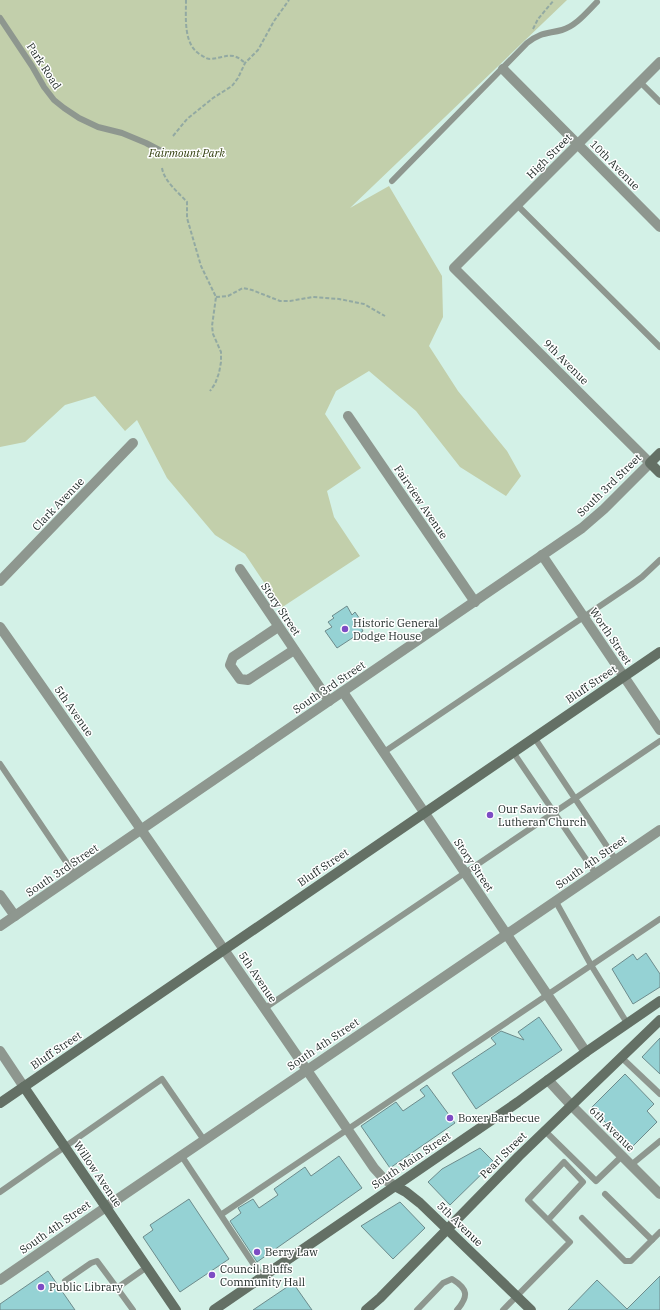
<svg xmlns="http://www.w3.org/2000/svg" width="660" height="1310" viewBox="0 0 660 1310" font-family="'IBM Plex Serif',serif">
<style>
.green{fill:#c2cfab}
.building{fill:#95d2d4;stroke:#6d8b8c}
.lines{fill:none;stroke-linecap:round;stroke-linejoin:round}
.path{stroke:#92a9a2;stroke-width:2;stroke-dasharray:4 2;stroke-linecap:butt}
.service{stroke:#8e978f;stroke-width:6}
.minor{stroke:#8e978f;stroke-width:10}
.tertiary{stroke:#8e978f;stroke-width:10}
.secondary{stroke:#647065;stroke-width:10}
.poi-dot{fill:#7d4cc4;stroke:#fff;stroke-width:1.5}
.labels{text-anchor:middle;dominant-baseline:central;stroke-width:3;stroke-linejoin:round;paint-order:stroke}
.street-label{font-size:11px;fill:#1d2825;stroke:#fff}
.park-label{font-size:11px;font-style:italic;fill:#323f0e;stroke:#fff}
.poi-label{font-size:11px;fill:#1d2825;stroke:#fff;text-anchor:start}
</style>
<rect width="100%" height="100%" fill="#d3f1e7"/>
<!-- green -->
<polygon class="green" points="0,0 567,0 350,208 389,186 442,276 443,317 429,346 458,391 507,451 521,476 506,496 460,467 416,411 369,371 336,391 325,414 361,468 327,491 334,517 360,556 281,608 245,554 215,535 167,478 137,420 125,431 95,396 65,405 25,442 0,447"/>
<!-- building -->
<g class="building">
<polygon points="347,606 352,615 355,612 362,622 359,624 363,631 337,648 325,631 332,627 328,622 334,618 332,616"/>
<polygon points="646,953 660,974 660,987 633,1004 612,969 633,954 637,960"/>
<polygon points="539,1017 562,1050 476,1109 452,1073 496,1044 491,1038 501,1031 524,1040 518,1032"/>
<polygon points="660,1038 660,1074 642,1057"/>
<polygon points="625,1074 654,1104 647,1111 657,1122 631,1148 591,1108"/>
<polygon points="427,1085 455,1123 390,1168 361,1126 396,1102 403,1111 425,1096 420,1090"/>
<polygon points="480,1148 494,1162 450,1205 428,1182 442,1169"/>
<polygon points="339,1156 362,1188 257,1262 230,1221 241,1213 238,1208 253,1199 259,1208 278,1195 274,1189 305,1167 311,1176"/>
<polygon points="189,1199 229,1259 180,1292 143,1237 153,1230 150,1225"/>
<polygon points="400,1202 425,1228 393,1259 361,1226"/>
<polygon points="48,1271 75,1310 0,1310 0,1304"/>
<polygon points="660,1276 660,1310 568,1310 597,1280 627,1309"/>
<polygon points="293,1283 312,1310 253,1310"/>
</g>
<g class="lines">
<!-- path -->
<g class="path">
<path d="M186 0C186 18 183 45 201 55 204 57 207 59 210 59 226 58 231 50 245 63"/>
<polyline points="533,29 538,19 554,0"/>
<polyline points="173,136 187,119 213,98 232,86 238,78 245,63 258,50 274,21 289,0"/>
<path d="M162 168C164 181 178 192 187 202V218L201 266 216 297 212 326 213 334 221 352V362L219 373 215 384 210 391"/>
<polyline points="216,297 228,296 243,288 252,290 280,301 290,301 313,297 339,299 364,304 385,316"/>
</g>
<!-- service -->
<g class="service">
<polyline points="0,18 32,66 44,87 54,100 64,108 79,118 98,127 122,133 146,143 167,154"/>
<polyline points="640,82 660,102"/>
<path d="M392 181 527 43C541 32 547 34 562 30 576 26 587 12 597 2"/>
<polyline points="517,205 660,347"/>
<polyline points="534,737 616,860"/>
<polyline points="384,752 631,585 642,577 660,560"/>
<polyline points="513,752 596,874"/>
<polyline points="0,764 75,875"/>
<polyline points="556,902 591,965 627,1023"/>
<polyline points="265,1008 660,741"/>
<polyline points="622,1058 660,1094"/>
<polyline points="545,1131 596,1181 622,1156"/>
<polyline points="181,1155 262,1277"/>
<polyline points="631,1165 660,1141"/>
<polyline points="0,1192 162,1079 204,1140"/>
<polyline points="605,1194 652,1240"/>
<polyline points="222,1214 660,919"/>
<polyline points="582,1218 625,1261 631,1261 660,1232"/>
<polyline points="65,1281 91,1263 97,1261 117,1288"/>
<polyline points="133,1310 117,1288 147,1267"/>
<path d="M417 1310 443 1283 452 1279C468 1289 469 1296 457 1310"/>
<polyline points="503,1310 570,1242 528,1200 564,1162 583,1182 548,1220"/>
</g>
<!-- minor -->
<g class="minor">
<polyline points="503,69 660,227"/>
<polyline points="348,416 475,602"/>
<polyline points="542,555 660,730"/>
<polyline points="240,569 329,701"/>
<polyline points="0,581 133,443"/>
<path d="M0 627C126 806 250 987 374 1168L384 1179 395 1186"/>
<polyline points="278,627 233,657 230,665 240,679 248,680 294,650"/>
<polyline points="343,692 586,1052"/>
<polyline points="0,895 15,916"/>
<polyline points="0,926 582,528 604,509 650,463 454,268 660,62"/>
<polyline points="0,1051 24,1087"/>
<polyline points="548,1080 571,1105 660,1194"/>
<polyline points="106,1207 660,830"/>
</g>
<!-- tertiary -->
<polyline class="tertiary" points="0,1280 106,1207"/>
<!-- secondary -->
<g class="secondary">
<polyline points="660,453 650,463 660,473"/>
<polyline points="24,1087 176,1310"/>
<polyline points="0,1103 660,652"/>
<polyline points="395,1186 406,1192 420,1203 531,1310"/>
<polyline points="214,1310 518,1102 586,1052 660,1001"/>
<polyline points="366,1310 380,1298 519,1156 660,1020"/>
</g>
</g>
<!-- markers -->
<g class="poi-dot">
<circle cx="345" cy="629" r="4"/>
<circle cx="490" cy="815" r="4"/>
<circle cx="450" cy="1118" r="4"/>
<circle cx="257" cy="1252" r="4"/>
<circle cx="212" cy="1275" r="4"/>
<circle cx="41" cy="1287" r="4"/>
</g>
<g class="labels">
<!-- street labels -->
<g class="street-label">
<text transform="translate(44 66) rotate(57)">Park Road</text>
<text transform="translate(549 156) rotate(-45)">High Street</text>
<text transform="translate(615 165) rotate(45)">10th Avenue</text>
<text transform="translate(566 362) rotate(45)">9th Avenue</text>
<text transform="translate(609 485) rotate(-44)">South 3rd Street</text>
<text transform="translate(421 502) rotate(56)">Fairview Avenue</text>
<text transform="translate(58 504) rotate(-46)">Clark Avenue</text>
<text transform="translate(281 609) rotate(56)">Story Street</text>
<text transform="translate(611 636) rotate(56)">Worth Street</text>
<text transform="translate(591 684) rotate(-34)">Bluff Street</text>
<text transform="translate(329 687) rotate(-34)">South 3rd Street</text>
<text transform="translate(74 711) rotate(55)">5th Avenue</text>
<text transform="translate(591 862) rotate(-35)">South 4th Street</text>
<text transform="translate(474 865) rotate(56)">Story Street</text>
<text transform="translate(323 867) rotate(-34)">Bluff Street</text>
<text transform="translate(62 870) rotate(-34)">South 3rd Street</text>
<text transform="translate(258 977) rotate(56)">5th Avenue</text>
<text transform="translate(323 1044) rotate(-34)">South 4th Street</text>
<text transform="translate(56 1050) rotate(-34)">Bluff Street</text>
<text transform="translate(612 1129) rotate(45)">6th Avenue</text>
<text transform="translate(503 1155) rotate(-45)">Pearl Street</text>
<text transform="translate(411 1160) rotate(-34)">South Main Street</text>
<text transform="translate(98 1174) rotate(56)">Willow Avenue</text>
<text transform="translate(460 1224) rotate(44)">5th Avenue</text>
<text transform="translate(55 1227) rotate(-35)">South 4th Street</text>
</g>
<!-- park labels -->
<g class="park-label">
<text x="187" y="153">Fairmount Park</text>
</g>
<!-- poi labels -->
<g class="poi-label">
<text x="353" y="623">Historic General<tspan x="353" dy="13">Dodge House</tspan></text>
<text x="498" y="809">Our Saviors<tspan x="498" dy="13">Lutheran Church</tspan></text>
<text x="458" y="1118">Boxer Barbecue</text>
<text x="265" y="1252">Berry Law</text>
<text x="220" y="1269">Council Bluffs<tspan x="220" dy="13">Community Hall</tspan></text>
<text x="49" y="1287">Public Library</text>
</g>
</g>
</svg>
